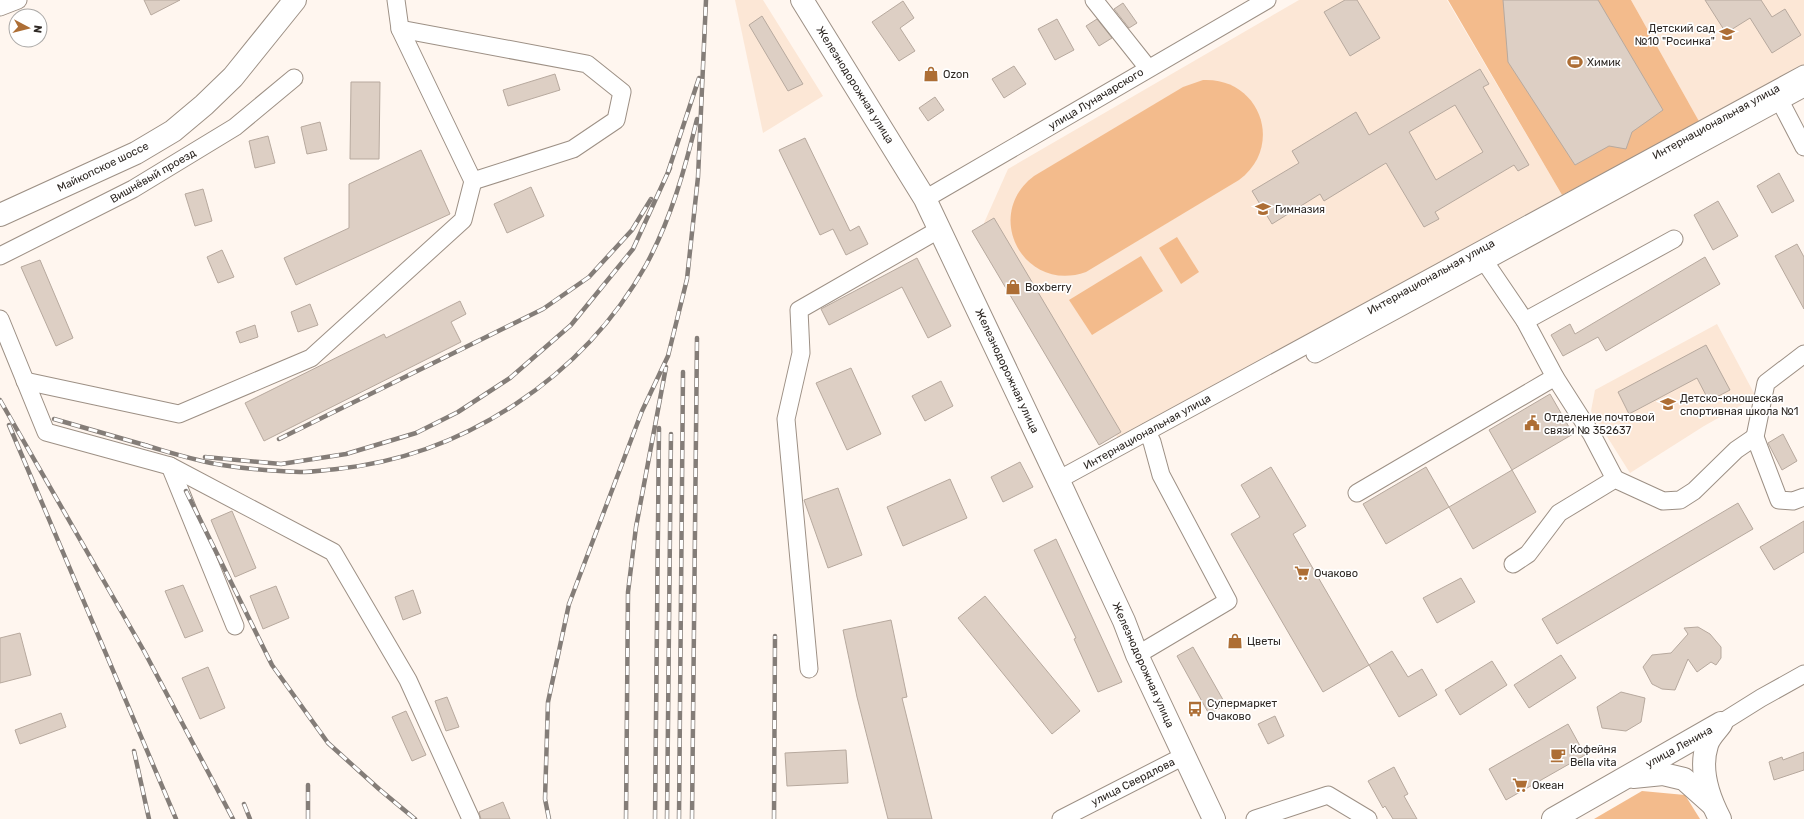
<svg xmlns="http://www.w3.org/2000/svg" width="1804" height="819" viewBox="0 0 1804 819" font-family="Rubik,sans-serif">
<style>
.built{fill:#fce7d6}
.green{fill:#f3bb8c}
.building{fill:#ddcfc4;stroke:#b7a99e;fill-rule:evenodd}
.lines{fill:none;stroke-linecap:round;stroke-linejoin:round}
.minor-casing{stroke:#9d9085;stroke-width:19}
.major-casing{stroke:#9d9085;stroke-width:24}
.minor{stroke:#fff;stroke-width:17}
.major{stroke:#fff;stroke-width:22}
.rail-casing{stroke:#847d78;stroke-width:4.5}
.rail{stroke:#fff;stroke-width:3;stroke-dasharray:9;stroke-linecap:butt}
.labels{text-anchor:middle;dominant-baseline:central;stroke-width:3.5;stroke-linejoin:round;paint-order:stroke}
.poi-label{font-size:11px;fill:#2e2824;stroke:#fff;text-anchor:start}
.street-label{font-size:11px;fill:#2e2824;stroke:#fff}
</style>
<rect width="100%" height="100%" fill="#fff6ef"/>
<!-- built -->
<g class="built">
<polygon points="735,0 763,0 823,96 763,133"/>
<polygon points="1299,0 1447,0 1562,195 1119,440 984,223 1008,169"/>
<polygon points="1631,0 1804,0 1804,68 1700,123"/>
<polygon points="1717,324 1756,397 1704,426 1630,473 1591,411 1595,390"/>
</g>
<!-- green -->
<g class="green">
<polygon points="1448,0 1631,0 1700,123 1562,195"/>
<path d="M1203 80C1260 77 1285 146 1239 180L1086 272C1024 294 982 215 1034 176L1183 87Z"/>
<polygon points="1177,237 1199,272 1181,284 1159,248"/>
<polygon points="1141,256 1163,291 1092,335 1069,300"/>
<polygon points="1642,791 1685,795 1700,819 1594,819"/>
</g>
<!-- building -->
<g class="building">
<polygon points="144,0 180,0 151,15"/>
<polygon points="1345,0 1357,0 1380,38 1350,56 1324,12"/>
<polygon points="1503,0 1598,0 1663,110 1632,132 1626,149 1609,146 1575,165 1508,62"/>
<polygon points="1705,0 1761,0 1772,17 1785,9 1801,35 1772,53 1750,18 1726,33"/>
<polygon points="903,1 914,18 900,28 915,51 899,61 872,22"/>
<polygon points="1123,3 1137,23 1129,28 1114,9"/>
<polygon points="762,16 803,84 788,91 749,25"/>
<polygon points="1057,19 1074,50 1055,60 1038,29"/>
<polygon points="1097,19 1112,38 1099,46 1086,26"/>
<polygon points="1014,66 1026,84 1004,98 992,79"/>
<path d="M1480 69 1489 84 1483 87 1529 165 1518 171 1514 165 1435 212 1439 219 1424 227 1386 163 1324 201 1320 194 1272 224 1252 191 1299 163 1292 151 1356 112 1369 135ZM1455 105 1483 152 1436 180 1409 132Z"/>
<polygon points="555,74 560,90 508,106 503,90"/>
<polygon points="351,82 380,82 379,159 350,159"/>
<polygon points="935,97 944,110 928,121 919,108"/>
<polygon points="320,122 327,150 307,154 301,127"/>
<polygon points="268,136 275,163 255,168 249,141"/>
<polygon points="805,138 850,231 859,226 868,244 846,255 833,229 820,235 779,150"/>
<polygon points="421,150 450,214 296,285 284,258 349,228 349,184"/>
<polygon points="1779,173 1794,201 1772,213 1757,186"/>
<polygon points="531,187 544,216 507,233 494,204"/>
<polygon points="203,189 212,221 195,226 185,194"/>
<polygon points="1718,201 1738,236 1713,250 1694,215"/>
<polygon points="994,218 1121,432 1099,445 972,231"/>
<polygon points="1797,244 1804,257 1804,309 1775,256"/>
<polygon points="222,250 234,277 218,283 207,257"/>
<polygon points="1705,257 1720,284 1606,351 1598,337 1563,356 1551,335 1570,324 1575,334"/>
<polygon points="917,258 951,326 928,338 902,287 829,325 821,309"/>
<polygon points="40,260 73,338 56,346 21,267"/>
<polygon points="460,301 466,314 451,322 461,342 264,441 245,403 384,334 386,338"/>
<polygon points="310,304 318,325 298,332 291,312"/>
<polygon points="255,325 258,337 240,343 236,332"/>
<polygon points="1706,345 1730,390 1709,401 1697,378 1629,414 1618,392"/>
<polygon points="851,368 881,434 847,450 816,383"/>
<polygon points="941,381 953,406 925,421 912,396"/>
<polygon points="1550,394 1573,434 1512,470 1489,430"/>
<polygon points="1783,434 1797,461 1782,470 1768,443"/>
<polygon points="1020,462 1033,487 1003,502 991,477"/>
<polygon points="1271,467 1306,526 1293,534 1369,665 1323,692 1231,534 1260,517 1241,485"/>
<polygon points="1426,467 1449,507 1386,544 1363,504"/>
<polygon points="1512,470 1536,512 1473,549 1449,507"/>
<polygon points="950,479 967,518 903,546 887,507"/>
<polygon points="838,488 862,555 828,568 804,500"/>
<polygon points="1738,503 1753,529 1557,644 1542,619"/>
<polygon points="232,511 256,568 235,577 211,520"/>
<polygon points="1804,521 1804,552 1774,570 1760,547"/>
<polygon points="1056,539 1122,682 1098,692 1074,639 1076,638 1034,550"/>
<polygon points="1461,578 1475,602 1437,623 1423,598"/>
<polygon points="183,585 203,631 185,638 165,591"/>
<polygon points="276,586 289,618 263,629 250,596"/>
<polygon points="413,590 421,613 403,620 395,597"/>
<polygon points="985,596 1080,711 1052,734 958,618"/>
<polygon points="891,620 907,697 902,698 932,819 888,819 857,697 843,630"/>
<polygon points="1698,627 1710,634 1721,647 1721,658 1716,665 1711,662 1697,672 1688,659 1675,690 1662,689 1652,684 1643,667 1652,655 1671,653 1688,634 1684,628"/>
<polygon points="20,633 31,675 0,683 0,638"/>
<polygon points="1193,647 1226,705 1209,714 1177,656"/>
<polygon points="1392,651 1408,677 1422,669 1437,695 1399,717 1369,665"/>
<polygon points="1561,655 1576,678 1529,708 1514,685"/>
<polygon points="1492,661 1507,685 1460,715 1445,690"/>
<polygon points="208,667 225,708 200,719 182,678"/>
<polygon points="1621,692 1645,698 1641,722 1626,731 1602,728 1597,707"/>
<polygon points="447,697 459,727 446,731 435,701"/>
<polygon points="406,711 426,755 412,761 392,717"/>
<polygon points="61,713 66,727 20,744 15,730"/>
<polygon points="1275,716 1284,736 1268,744 1258,724"/>
<polygon points="1568,724 1585,755 1506,800 1489,769"/>
<polygon points="846,750 848,783 787,786 785,753"/>
<polygon points="1804,752 1804,770 1774,780 1769,762 1782,757 1783,760"/>
<polygon points="1394,767 1408,794 1404,796 1417,819 1393,819 1385,806 1383,808 1368,781"/>
<polygon points="503,802 510,819 481,819 479,812"/>
</g>
<g class="lines">
<!-- minor casing -->
<g class="minor-casing">
<g id="minor">
<polyline points="1094,0 1148,68"/>
<polyline points="0,7 18,0"/>
<polyline points="400,29 587,64 622,92 616,120 573,149 473,181"/>
<polyline points="1780,101 1804,147"/>
<polyline points="925,199 1267,0"/>
<polyline points="0,256 133,189 235,127 294,78"/>
<polyline points="1485,262 1525,321 1555,377 1592,435 1615,479"/>
<polyline points="0,319 46,432 170,466 333,552 408,680 471,819"/>
<polyline points="1525,321 1674,239"/>
<polyline points="1315,354 1804,88"/>
<polyline points="1804,354 1766,383 1755,437 1779,500 1793,501 1804,497"/>
<polyline points="25,381 179,414 311,358 463,220 473,181 400,29 396,0"/>
<polyline points="170,466 235,626"/>
<polyline points="1058,480 1804,74"/>
<polyline points="1357,493 1555,377"/>
<polyline points="1513,564 1528,554 1559,513 1615,479 1663,501 1680,500 1694,491 1736,450 1755,437"/>
<polyline points="1137,655 1228,601 1161,475 1152,442 1147,432"/>
<polyline points="809,669 786,419 801,353 799,310 940,229"/>
<polyline points="1721,723 1761,698 1804,674"/>
<polyline points="1061,819 1184,756"/>
<polyline points="1255,819 1328,795 1368,819"/>
</g>
</g>
<!-- major casing -->
<g class="major-casing">
<g id="major">
<polyline points="802,0 925,199 1063,490 1124,621 1137,655 1214,819"/>
<polyline points="0,215 136,153 173,131 204,105 233,77 295,0"/>
<polyline points="1633,777 1663,774 1684,779 1712,804"/>
<polyline points="1553,819 1721,723"/>
<path d="M1720 819C1708 796 1699 770 1707 745 1709 737 1717 730 1721 724"/>
</g>
</g>
<!-- minor -->
<use href="#minor" class="minor"/>
<!-- major -->
<use href="#major" class="major"/>
<!-- rail casing -->
<g class="rail-casing">
<g id="rail">
<polyline points="668,172 699,78"/>
<polyline points="0,400 144,651 233,819"/>
<polyline points="54,419 148,446"/>
<polyline points="9,425 176,819"/>
<polyline points="279,439 543,309 589,277 632,230 651,199"/>
<path d="M144 445C169 452 196 461 222 465 247 469 275 471 300 472 312 472 325 470 337 469 464 456 583 377 646 265 671 219 685 169 697 119"/>
<polyline points="205,457 281,464 346,454 416,433 458,412 510,378 571,325 633,249 670,168"/>
<polyline points="186,491 272,665 328,743 379,789 415,819"/>
<polyline points="134,751 149,819"/>
<polyline points="244,804 250,819"/>
<polyline points="308,819 308,785"/>
<polyline points="549,819 545,799 548,702 569,604 642,411 668,356 687,279 698,177 706,0"/>
<polyline points="626,819 628,592 636,527 666,367"/>
<polyline points="655,819 659,428"/>
<polyline points="667,819 671,434"/>
<polyline points="679,819 683,372"/>
<polyline points="692,819 697,338"/>
<polyline points="774,819 775,636"/>
</g>
</g>
<!-- rail -->
<use href="#rail" class="rail"/>
</g>
<!-- icons -->
<defs>
<g id="school-bare" transform="scale(1.2)"><path d="M0-5L7-2L0 1L-7-2ZM-4 1L0 2.5L4 1V4Q0 6-4 4Z" fill="#ad6e35" stroke="#fff" stroke-width="2.5" paint-order="stroke"/></g>
<g id="stadium-bare" transform="scale(1.2)"><path d="M0-5a6.5 5 0 1 0 0 10a6.5 5 0 1 0 0-10ZM-3.5-1.8h7v3.6h-7Z" fill="#ad6e35" stroke="#fff" stroke-width="2.5" paint-order="stroke"/></g>
<g id="shop-bare" transform="scale(1.2)"><path d="M-5-2.5h2.3a2.7 3.5 0 0 1 5.4 0H5L5.5 6h-11ZM-1.5-2.5h3a1.5 2.3 0 0 0-3 0Z" fill="#ad6e35" stroke="#fff" stroke-width="2.5" paint-order="stroke"/></g>
<g id="civic-bare" transform="scale(1.2)"><path d="M-.6-6.5H3V-4.5H.6V-3L4-1V1h2V6H-6V1h2V-1L-.6-3ZM-1.2 2.5V6h2.4V2.5Z" fill="#ad6e35" stroke="#fff" stroke-width="2.5" paint-order="stroke"/></g>
<g id="supermarket-bare" transform="scale(1.2)"><path d="M-6-5.5h2.5l.6 2H6L4.5 2H-2.5L-4.4-4H-6ZM-1.5 3.2a1.3 1.3 0 1 0 .1 0ZM3 3.2a1.3 1.3 0 1 0 .1 0Z" fill="#ad6e35" stroke="#fff" stroke-width="2.5" paint-order="stroke"/></g>
<g id="bus-bare" transform="scale(1.2)"><path d="M-5-6H5V4H4V6H2V4H-2V6H-4V4H-5ZM-3.5-4V0h7V-4ZM-3.5 1.2v1.5H-2V1.2ZM2 1.2v1.5H3.5V1.2Z" fill="#ad6e35" stroke="#fff" stroke-width="2.5" paint-order="stroke"/></g>
<g id="cafe-bare" transform="scale(1.2)"><path d="M-5.5-4.5H6V0H3Q3 3.5 0 3.5H-2.5Q-5.5 3.5-5.5 0ZM3-3.2v2h1.7v-2ZM-6 4.5H4V6H-6Z" fill="#ad6e35" stroke="#fff" stroke-width="2.5" paint-order="stroke"/></g>
</defs>
<g fill-rule="evenodd">
<use href="#school-bare" x="1727" y="34"/>
<use href="#stadium-bare" x="1575" y="62"/>
<use href="#shop-bare" x="931" y="74"/>
<use href="#school-bare" x="1263" y="209"/>
<use href="#shop-bare" x="1013" y="287"/>
<use href="#school-bare" x="1668" y="404"/>
<use href="#civic-bare" x="1532" y="423"/>
<use href="#supermarket-bare" x="1302" y="573"/>
<use href="#shop-bare" x="1235" y="641"/>
<use href="#bus-bare" x="1195" y="709"/>
<use href="#cafe-bare" x="1558" y="755"/>
<use href="#supermarket-bare" x="1520" y="785"/>
</g>
<g class="labels">
<!-- poi labels -->
<g class="poi-label">
<text x="1715" y="28" text-anchor="end">Детский сад<tspan x="1715" dy="13">№10 "Росинка"</tspan></text>
<text x="1587" y="62">Химик</text>
<text x="943" y="74">Ozon</text>
<text x="1275" y="209">Гимназия</text>
<text x="1025" y="287">Boxberry</text>
<text x="1680" y="398">Детско-юношеская<tspan x="1680" dy="13">спортивная школа №1</tspan></text>
<text x="1544" y="417">Отделение почтовой<tspan x="1544" dy="13">связи № 352637</tspan></text>
<text x="1314" y="573">Очаково</text>
<text x="1247" y="641">Цветы</text>
<text x="1207" y="703">Супермаркет<tspan x="1207" dy="13">Очаково</tspan></text>
<text x="1570" y="749">Кофейня<tspan x="1570" dy="13">Bella vita</tspan></text>
<text x="1532" y="785">Океан</text>
</g>
<!-- street labels -->
<g class="street-label">
<text transform="translate(855 85) rotate(58)">Железнодорожная улица</text>
<text transform="translate(1096 99) rotate(-31)">улица Луначарского</text>
<text transform="translate(1716 122) rotate(-29)">Интернациональная улица</text>
<text transform="translate(103 167) rotate(-26)">Майкопское шоссе</text>
<text transform="translate(153 176) rotate(-30)">Вишнёвый проезд</text>
<text transform="translate(1431 277) rotate(-29)">Интернациональная улица</text>
<text transform="translate(1007 371) rotate(65)">Железнодорожная улица</text>
<text transform="translate(1147 432) rotate(-29)">Интернациональная улица</text>
<text transform="translate(1143 665) rotate(66)">Железнодорожная улица</text>
<text transform="translate(1679 747) rotate(-29)">улица Ленина</text>
<text transform="translate(1133 782) rotate(-27)">улица Свердлова</text>
</g>
</g>
<!-- north arrow -->
<g transform="translate(28 28) rotate(97)"><circle r="19" fill="#ffffff" stroke="#aba9a7"/>
<path d="M0-3L7 15L0 10L-7 15Z" fill="#ad6e35"/>
<text y="-6" font-size="11" font-weight="bold" text-anchor="middle" fill="#2e2824">N</text>
</g>
</svg>
